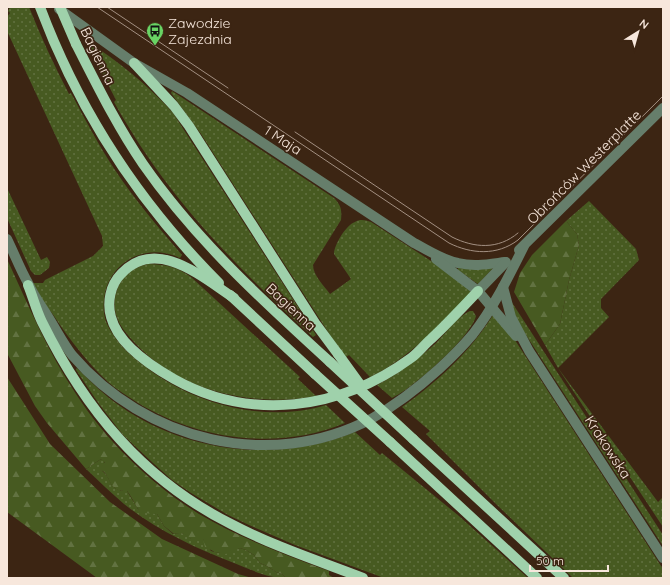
<svg xmlns="http://www.w3.org/2000/svg" width="670" height="585" viewBox="0 0 670 585" font-family="Quicksand,sans-serif">
<style>
.grass{fill:url(#grass-dots)}
.forest{fill:url(#forest-firs)}
.lines{fill:none;stroke-linecap:round;stroke-linejoin:round}
.minor{stroke:#667e6b;stroke-width:10}
.major{stroke:#9fd1ab;stroke-width:10}
.tram{stroke:#a28f81;stroke-width:1}
.major-bridge{stroke:#9fd1ab;stroke-width:10}
.labels{text-anchor:middle;dominant-baseline:central;stroke-width:3.5;stroke-linejoin:round;paint-order:stroke}
.poi-label{font-size:14px;fill:#f7e7dc;stroke:#3c2513;text-anchor:start}
.street-label{font-size:14px;fill:#f7e7dc;stroke:#3c2513}
</style>
<defs>
<pattern id="grass-dots" width="8" height="8" patternUnits="userSpaceOnUse"><rect width="8" height="8" fill="#475a21"/><path d="M2 2h.1M6 6h.1" fill="none" stroke="#627241" stroke-width="1.8" stroke-linecap="round"/></pattern>
<pattern id="forest-firs" width="22" height="20" patternUnits="userSpaceOnUse"><rect width="22" height="20" fill="#475a21"/><path d="M5 1l3.5 6h-7zM16 11l3.5 6h-7z" fill="#627241"/></pattern>
</defs>
<rect width="100%" height="100%" fill="#3c2513"/>
<!-- grass -->
<g class="grass">
<path d="M10 7H29C41 37 54 65 69 94L71 93C85 119 99 146 115 170 135 200 159 228 182 255L180 258C146 241 107 263 104 300 103 308 104 317 107 324 115 341 128 354 143 365 192 404 265 424 326 405L345 423C278 451 199 440 138 403 128 396 117 390 108 382 87 362 70 340 54 316 51 311 46 307 43 302 40 296 37 289 33 283H43L45 280 93 256 103 246 102 236 7 31V17L10 13 8 11Z"/>
<path d="M85 40C118 61 146 83 173 113L316 335 313 337C234 265 166 196 114 102L116 100Z"/>
<path d="M172 91 334 198C341 205 342 210 341 220L313 265C313 275 324 286 330 294L351 279 334 254C334 245 346 225 355 222 360 219 365 220 371 222L445 270 470 290 471 293C440 324 410 358 370 377L349 355 346 357 330 335 201 134 171 93Z"/>
<polygon points="7,188 41,260 47,257 50,262 49,268 40,275 35,275 31,271 7,218"/>
<polygon points="589,201 636,249 639,260 601,299 601,308 609,317 558,368 658,502 663,497 663,527 558,368 545,345 560,324 569,280 579,245 577,234 566,221"/>
<path d="M148 264C165 264 177 267 191 277L300 377 298 379 316 396C253 408 179 391 134 342 120 327 111 314 116 293 121 277 131 268 148 264Z"/>
<polygon points="458,268 493,268 478,284 458,270"/>
<polygon points="509,298 663,535 663,546 513,315"/>
<path d="M470 311H473L476 316C471 337 412 389 392 398L377 385C399 374 418 359 436 343 445 334 459 315 470 311Z"/>
<path d="M493 315 511 334 526 357 663 569V578H573L497 505 426 434 430 431 402 407C437 382 470 352 493 315Z"/>
<path d="M77 368C91 382 104 395 120 406 189 454 278 463 355 432L380 455 382 453 459 516 528 578H384L295 545 249 525 228 515 191 493 172 480 153 463 123 435 99 404 76 370V369Z"/>
<path d="M101 459 105 461 101 470C114 479 106 490 127 491L138 509 157 514 164 526 173 534C181 532 186 533 191 539H203L211 551 215 552 222 553 240 548 246 550 254 555 260 563 267 566 276 572 282 574 286 578C268 578 251 570 234 563 195 548 157 530 124 504 111 493 99 481 86 469Z"/>
</g>
<!-- forest -->
<g class="forest">
<polygon points="566,221 577,234 579,245 569,280 560,324 545,345 514,292 520,273 532,255"/>
<path d="M7 259C28 305 48 352 76 394 107 442 151 484 199 514 240 538 285 555 329 571V575L334 578H286L282 574 276 572 267 566 260 563 254 555 246 550 240 548 226 554 215 552 205 547 203 539 194 541C185 536 185 531 174 534L164 526 157 514C133 513 140 508 127 491 123 491 118 491 115 488 107 483 109 470 98 470L99 466 102 465 105 462 101 459 86 469 47 423 35 406 7 353Z"/>
<polygon points="7,377 50,444 110,502 162,539 238,574 252,578 97,578 7,512"/>
</g>
<g class="lines">
<!-- minor -->
<g class="minor">
<path d="M59 9 134 63 187 93 414 243C428 250 442 260 458 263 474 267 489 264 505 262"/>
<path d="M7 239C14 253 20 269 28 283 35 298 45 311 53 325 59 335 65 346 72 355 146 441 269 472 371 419 396 405 418 388 439 369 451 358 463 346 473 334 494 307 509 276 524 246"/>
<polyline points="519,250 663,108"/>
<polyline points="436,259 478,291 516,336"/>
<polyline points="503,287 511,317 529,351 663,558"/>
<polyline points="478,291 506,262"/>
</g>
<!-- major -->
<g class="major">
<path d="M40 7C79 111 141 205 219 283"/>
<path d="M76 44C97 85 117 126 143 164 195 239 263 301 330 362"/>
<polyline points="134,63 174,106 189,126 315,323 338,354"/>
<path d="M28 285C33 297 36 310 42 322 85 409 143 480 231 524 273 546 319 561 363 578"/>
<polyline points="230,295 315,374"/>
<path d="M234 298C202 277 156 236 121 274 110 285 107 303 111 317 118 344 151 366 174 379 251 422 340 410 411 358 418 353 424 345 431 339 447 324 463 307 478 291"/>
<polyline points="413,439 564,578"/>
<polyline points="390,442 537,578"/>
</g>
<!-- tram -->
<g class="tram">
<path d="M97 7 449 243C471 254 497 256 518 240L663 96"/>
<polyline points="107,7 228,88"/>
<path d="M295 132 452 237C474 248 498 250 518 233"/>
</g>
<!-- major-bridge -->
<g class="major-bridge">
<polyline points="60,7 76,44"/>
<polyline points="338,354 359,383"/>
<polyline points="330,362 413,439"/>
<polyline points="315,374 390,442"/>
</g>
</g>
<!-- icons -->
<defs>
<g id="bus-pin" transform="scale(0.9)"><path d="M0 17L-7.5 6A9.5 9.5 0 1 1 7.5 6Z" fill="#69d464" stroke="#3c2513"/><path d="M-5-6H5V4H4V6H2V4H-2V6H-4V4H-5ZM-3.5-4V0h7V-4ZM-3.5 1.2v1.5H-2V1.2ZM2 1.2v1.5H3.5V1.2Z" fill="#111"/></g>
</defs>
<g fill-rule="evenodd">
<use href="#bus-pin" x="155" y="31"/>
</g>
<g class="labels">
<!-- poi labels -->
<g class="poi-label">
<text x="168" y="23">Zawodzie<tspan x="168" dy="16">Zajezdnia</tspan></text>
</g>
<!-- street labels -->
<g class="street-label">
<text transform="translate(98 56) rotate(64)">Bagienna</text>
<text transform="translate(283 140) rotate(33)">1 Maja</text>
<text transform="translate(584 167) rotate(-45)">Obrońców Westerplatte</text>
<text transform="translate(291 307) rotate(43)">Bagienna</text>
<text transform="translate(608 447) rotate(57)">Krakowska</text>
</g>
</g>
<!-- border -->
<rect width="670" height="585" fill="none" stroke="#f7e7dc" stroke-width="16"/>
<!-- north arrow -->
<g transform="translate(638 32) rotate(37)" stroke="#3c2513" stroke-width="3" paint-order="stroke">
<path d="M0-3L7 15L0 10L-7 15Z" fill="#f7e7dc"/>
<text y="-6" font-size="11" font-weight="bold" text-anchor="middle" fill="#f7e7dc">N</text>
</g>
<!-- scale -->
<path d="M530 565v6h78v-6" fill="none" stroke="#f7e7dc" stroke-width="2"/>
<text x="536" y="565" font-size="12" fill="#f7e7dc" stroke="#3c2513" stroke-width="3" paint-order="stroke">50 m</text>
</svg>
